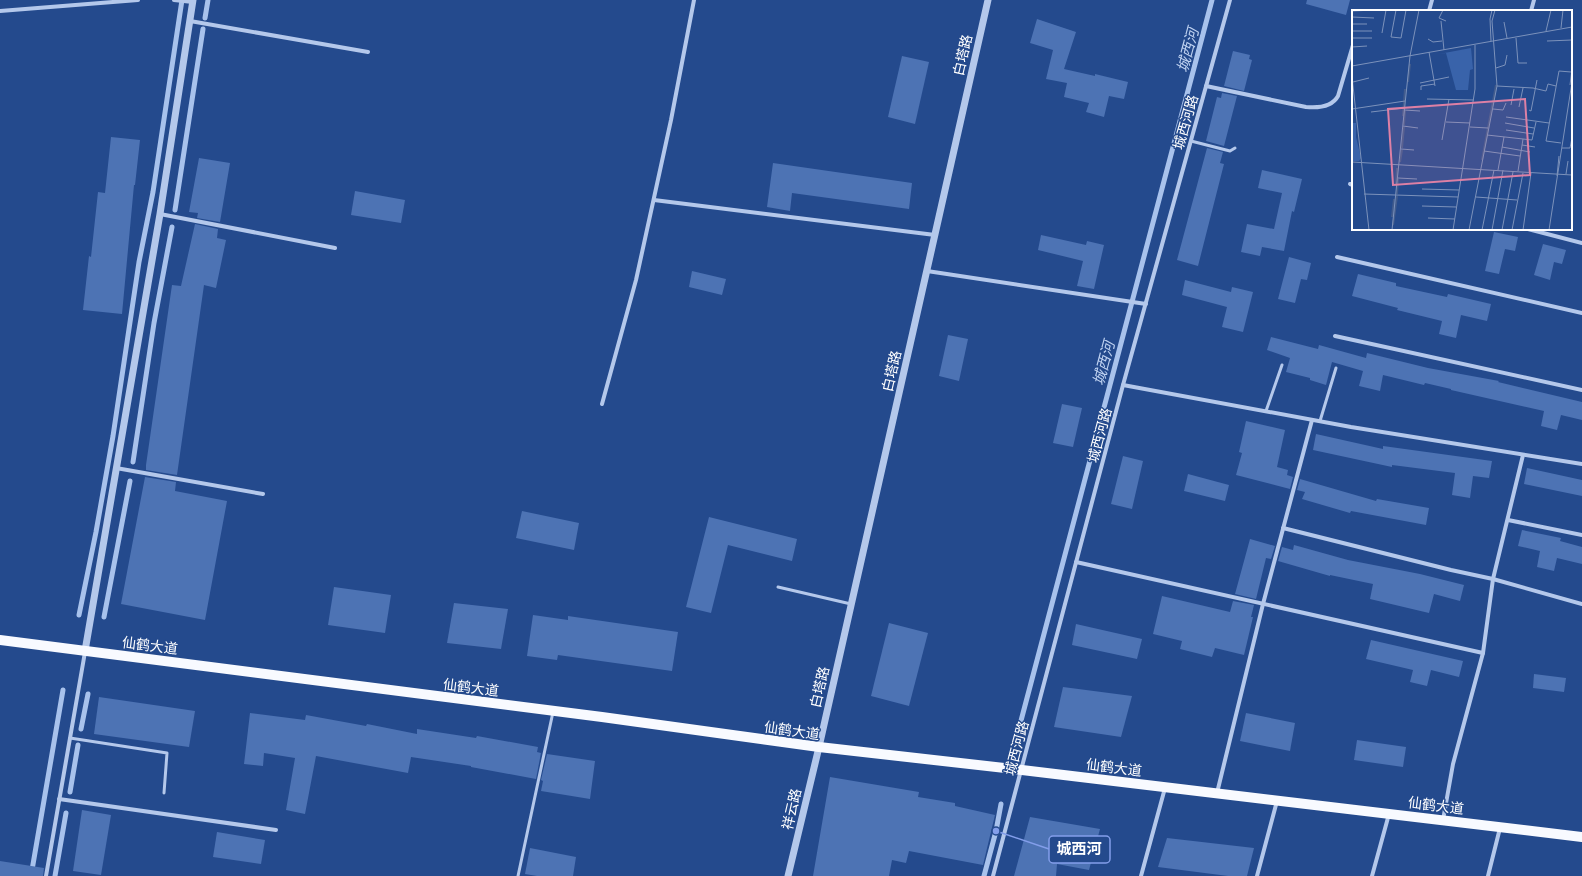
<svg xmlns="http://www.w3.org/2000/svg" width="1582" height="876" viewBox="0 0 1582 876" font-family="'Exo 2','Noto Sans SC',sans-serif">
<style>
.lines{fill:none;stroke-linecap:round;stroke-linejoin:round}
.stream{stroke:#a8c2ec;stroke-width:5}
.building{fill:#4d73b4}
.service{stroke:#b4c8eb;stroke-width:3}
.minor{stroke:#b4c8eb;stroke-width:4}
.tertiary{stroke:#b4c8eb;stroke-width:7}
.primary{stroke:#f8faff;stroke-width:10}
.labels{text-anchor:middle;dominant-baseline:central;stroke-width:3;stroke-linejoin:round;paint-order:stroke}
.street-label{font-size:14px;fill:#fff;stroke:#244a8d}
.water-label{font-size:15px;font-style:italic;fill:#c0d3f2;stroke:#244a8d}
.inset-river{fill:none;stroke:#425c8d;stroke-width:2}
.inset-road{fill:none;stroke:#7c92bb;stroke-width:1}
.view{fill:#dd80a5;fill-opacity:0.15;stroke:#dd80a5;stroke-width:2}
.inset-edge{fill:none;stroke:#fff;stroke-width:2}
.leader{fill:none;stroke:#839eea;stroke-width:1.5}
.callout-dot{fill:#839eea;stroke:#244a8d;stroke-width:1.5}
.callout{fill:#244a8d;stroke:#839eea;stroke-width:1.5}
.callout-label{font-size:15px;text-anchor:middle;font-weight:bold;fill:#fff}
</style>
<rect width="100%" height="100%" fill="#244a8d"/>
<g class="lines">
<!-- stream -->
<g class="stream">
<polyline points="205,18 208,0"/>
<polyline points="175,210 203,29"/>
<polyline points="133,462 154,323 172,227"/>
<polyline points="79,615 96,532 113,436 139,262 153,192 182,0"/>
<polyline points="104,617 130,481"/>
<polyline points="81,729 88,694"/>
<polyline points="1018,732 1212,0"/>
<polyline points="70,792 78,745"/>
<polyline points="31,876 63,690"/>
<polyline points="55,876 66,813"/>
<polyline points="984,876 996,831 1001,804"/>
</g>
</g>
<!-- building -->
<g class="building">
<polygon points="1307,0 1350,0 1346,15 1306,4"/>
<polygon points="1037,19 1076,32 1064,69 1095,76 1095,74 1128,82 1124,99 1109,96 1104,117 1086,112 1089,103 1064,97 1067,83 1046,79 1053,50 1030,43"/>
<polygon points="1233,51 1250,55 1249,59 1252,60 1244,91 1224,86"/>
<polygon points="902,56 929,62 915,124 888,117"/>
<polygon points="1222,93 1237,96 1224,146 1206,141 1217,97 1221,98"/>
<polygon points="111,137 140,140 135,185 134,185 122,314 83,310 89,256 91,257 98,192 105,193"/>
<polygon points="1207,148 1223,152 1220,163 1224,164 1198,266 1177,260"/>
<polygon points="199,158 230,163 220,222 197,218 198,213 189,212"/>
<polygon points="773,163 912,183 909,209 792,193 790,211 767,207"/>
<polygon points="1262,170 1302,179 1294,212 1292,211 1284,251 1262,247 1260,256 1241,252 1247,224 1274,229 1282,193 1258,188"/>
<polygon points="355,191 405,200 401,223 351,215"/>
<polygon points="195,224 218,229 217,238 226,240 216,288 204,285 177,475 146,470 146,465 172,285 181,286"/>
<polygon points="1494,232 1518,237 1515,251 1505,249 1499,274 1485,271"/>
<polygon points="1041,235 1086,245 1087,241 1104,245 1094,289 1077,286 1083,261 1038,250"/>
<polygon points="1543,244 1566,250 1562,264 1554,262 1550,280 1534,275"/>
<polygon points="1289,257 1311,263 1307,280 1301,279 1295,303 1278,299"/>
<polygon points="692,271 726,279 722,295 689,287"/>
<polygon points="1358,274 1396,283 1396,286 1447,297 1448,294 1491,304 1487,321 1461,315 1456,338 1439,334 1442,321 1397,310 1398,308 1352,296"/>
<polygon points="1185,280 1231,292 1232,287 1253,292 1243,332 1222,327 1227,307 1182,295"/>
<polygon points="948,335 968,339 959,381 939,376"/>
<polygon points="1271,337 1318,349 1319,345 1366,358 1367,353 1428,368 1499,381 1498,382 1582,402 1582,420 1561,415 1557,430 1541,426 1544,411 1451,390 1451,389 1425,383 1424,385 1383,375 1380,391 1359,386 1363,371 1332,362 1326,385 1310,380 1310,378 1286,372 1290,358 1267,350"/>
<polygon points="1062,404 1082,408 1073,447 1053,443"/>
<polygon points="1246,421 1285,430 1277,467 1288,470 1287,475 1293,477 1290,489 1236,475 1242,453 1239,452"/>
<polygon points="1316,434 1383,449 1383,446 1492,461 1489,478 1473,476 1470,498 1452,495 1455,473 1392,465 1392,467 1313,450"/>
<polygon points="1123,456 1143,461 1132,509 1111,504"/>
<polygon points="1527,468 1582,480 1582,496 1524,484"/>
<polygon points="1188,474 1229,485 1225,501 1184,491"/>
<polygon points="145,477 176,482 175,491 227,501 205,620 121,604"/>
<polygon points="1300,479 1376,501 1377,499 1429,508 1426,525 1351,511 1350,513 1302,499 1305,492 1297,490"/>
<polygon points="522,511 579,523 574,550 516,538"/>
<polygon points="709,517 797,539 792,561 728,545 711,613 686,607"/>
<polygon points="1522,530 1561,538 1560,541 1582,547 1582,564 1557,558 1554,571 1537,567 1540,551 1518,546"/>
<polygon points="1250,539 1275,546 1271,559 1266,558 1256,599 1235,594"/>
<polygon points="1294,545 1348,560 1420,574 1464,585 1460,601 1434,594 1429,613 1370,599 1373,584 1330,575 1330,576 1278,561 1282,547 1293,550"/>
<polygon points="334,587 391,595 385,633 328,625"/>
<polygon points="1162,596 1230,612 1233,601 1254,605 1251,617 1253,617 1244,655 1215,648 1212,657 1180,649 1182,641 1153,634"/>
<polygon points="454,603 508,609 501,649 447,643"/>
<polygon points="533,615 568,620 568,616 678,632 672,671 558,655 557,660 527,656"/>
<polygon points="889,623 928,633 909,706 871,696"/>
<polygon points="1076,624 1142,639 1137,659 1072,645"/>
<polygon points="1371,640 1463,661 1459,677 1431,670 1427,686 1410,682 1413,670 1366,659"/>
<polygon points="1534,674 1566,678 1564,692 1533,688"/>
<polygon points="1063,687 1132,696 1121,737 1054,727"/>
<polygon points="99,697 195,711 189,747 94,734"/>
<polygon points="250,713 305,720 306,715 366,726 367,724 417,734 417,729 476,738 477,736 538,747 537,752 541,753 536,779 471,767 471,766 411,757 408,773 316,756 305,814 286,810 295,758 264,753 263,766 244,764"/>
<polygon points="1246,713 1295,723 1290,751 1240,741"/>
<polygon points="1357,740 1406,747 1403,767 1354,760"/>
<polygon points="547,754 595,761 590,799 541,791 543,781 541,780"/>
<polygon points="830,777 919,792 918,797 955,803 955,806 995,815 983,865 909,851 906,863 892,860 889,876 813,876"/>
<polygon points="82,810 111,815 101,875 73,871"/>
<polygon points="1030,817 1100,829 1089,870 1057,864 1056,876 1014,876"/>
<polygon points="217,832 265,840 261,864 213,857"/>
<polygon points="1167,838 1254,848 1247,876 1228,876 1158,867"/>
<polygon points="530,848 576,857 573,876 537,876 525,874"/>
<polygon points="0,861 44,868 43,876 0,876"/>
</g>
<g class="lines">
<!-- service -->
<g class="service">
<polyline points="1191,141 1230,151 1235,148"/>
<polyline points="1266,411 1282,365"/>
<polyline points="1320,421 1336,368"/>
<polyline points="778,587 851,604"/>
<polyline points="70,738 167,753 164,793"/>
<polyline points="518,876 553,712"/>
</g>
<!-- minor -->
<g class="minor">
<polyline points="174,0 193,2"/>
<polyline points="0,11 138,0"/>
<polyline points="1429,11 1432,0"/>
<polyline points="1531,11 1534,0"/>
<polyline points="190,21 368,52"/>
<path d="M1206 86 1306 107C1317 108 1332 107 1338 96L1353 45"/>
<polyline points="1350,184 1353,185"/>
<polyline points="654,200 935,235"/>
<polyline points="160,214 335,248"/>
<polyline points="1528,229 1582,243"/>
<polyline points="1337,257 1582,313"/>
<polyline points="927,271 1146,304"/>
<polyline points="1335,336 1582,390"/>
<polyline points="1123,385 1351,427 1582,464"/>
<polyline points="602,404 636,280 671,120 694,0"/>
<polyline points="116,468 263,494"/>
<polyline points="1508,520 1582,535"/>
<polyline points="1283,528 1451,570 1493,579 1582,604"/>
<polyline points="1076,562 1483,653"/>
<polyline points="1217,793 1263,604 1312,420"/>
<polyline points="59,799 276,830"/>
<polyline points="1443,820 1453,764 1483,653 1493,579 1523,455"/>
<polyline points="46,876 85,652"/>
<polyline points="993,876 1123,385 1230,0"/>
<polyline points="1141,876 1165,788"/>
<polyline points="1257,876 1277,801"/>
<polyline points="1372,876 1389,814"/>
<polyline points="1488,876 1500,828"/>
</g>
<!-- tertiary -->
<g class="tertiary">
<polyline points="85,651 160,214 193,0"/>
<polyline points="788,876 819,747 988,0"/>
</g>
<!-- primary -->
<polyline class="primary" points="0,640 602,717 819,747 1022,770 1582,837"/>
</g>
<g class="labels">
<!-- street labels -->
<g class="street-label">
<text transform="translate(962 55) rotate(-77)">白塔路</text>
<text transform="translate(1185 122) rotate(-74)">城西河路</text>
<text transform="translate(891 371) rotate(-77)">白塔路</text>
<text transform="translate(1099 435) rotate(-75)">城西河路</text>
<text transform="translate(150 645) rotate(7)">仙鹤大道</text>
<text transform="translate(471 687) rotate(7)">仙鹤大道</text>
<text transform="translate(819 687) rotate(-77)">白塔路</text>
<text transform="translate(792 730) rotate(8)">仙鹤大道</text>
<text transform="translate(1016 748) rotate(-75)">城西河路</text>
<text transform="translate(1114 767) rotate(7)">仙鹤大道</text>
<text transform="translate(1436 805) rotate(7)">仙鹤大道</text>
<text transform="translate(791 809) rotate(-77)">祥云路</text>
</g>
<!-- water labels -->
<g class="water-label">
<text transform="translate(1187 50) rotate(-75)">城西河</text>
<text transform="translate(1103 363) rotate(-75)">城西河</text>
</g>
</g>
<!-- overview -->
<g transform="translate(1352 10)">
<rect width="220" height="220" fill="#244a8d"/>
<path d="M119 38 121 59 118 60 116 80H104L94 43 87 44ZM0 113H4V127L9 148 7 151H0Z" fill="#3963aa"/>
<path class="inset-river" d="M56 72 58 54M51 106 53 79M52 115 53 101M50 138 52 117M130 150 144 75M48 152 50 140M44 176 45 158M45 184 46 169M40 207 42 189M41 215 45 186"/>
<path class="inset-road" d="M44 0 39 27 49 28 54 0M91 0 87 8 94 11M0 1 23 0M0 7 22 8M89 11 92 40M152 12 155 28M0 14H15M209 18 211 0M0 21H20M194 21 199 0M30 23 34 0M0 28H20M164 28 166 53H175M76 29 81 32 90 31M139 31 138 9 140 0M195 31 220 30M0 37 15 36M77 42 83 76M58 46 67 0M0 56 220 17M144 58 153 55 155 45M0 67 17 220M1 72 17 68M68 73 97 67M218 75 220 59M145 76 181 78 194 81 196 74 204 76M69 80V76L83 74M75 89 122 90M159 95 162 79M167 97 171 78M0 99 53 91M141 99 151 100 154 93M52 100 68 101M177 100 179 101 185 70M19 102 52 98M154 107 197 113M94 112 118 113M153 113 182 118M51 116 66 118M118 117 136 118M154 120 181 124M135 125 180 130 184 112M90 130 97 89M209 133 194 131 207 61 219 62M170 135 183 137M150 137 178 142M210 138H218L220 128M49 139 62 140M132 141 168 146M0 152 220 165M146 160 152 127M166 161 171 129M214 164 216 151M205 166 207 146M46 168 65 169M70 179 107 180M12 184 106 187M124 187 165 190M70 196 104 197M76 208 103 209M40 220 58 46M101 220 123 79V35M117 220 145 76 140 11 143 0M130 220 142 160M140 220 151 160M150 220 161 162M160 220 171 163M171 220 179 163M197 220 220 72"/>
<path class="view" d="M173 89 178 165 41 175 36 99Z"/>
<rect width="220" height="220" class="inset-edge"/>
</g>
<!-- callouts -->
<path class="leader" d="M996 831L1049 849"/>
<circle class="callout-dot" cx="996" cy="831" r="4"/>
<rect class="callout" x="1049" y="836" width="61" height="27" rx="4"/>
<g class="callout-label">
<text x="1079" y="854">城西河</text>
</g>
</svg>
